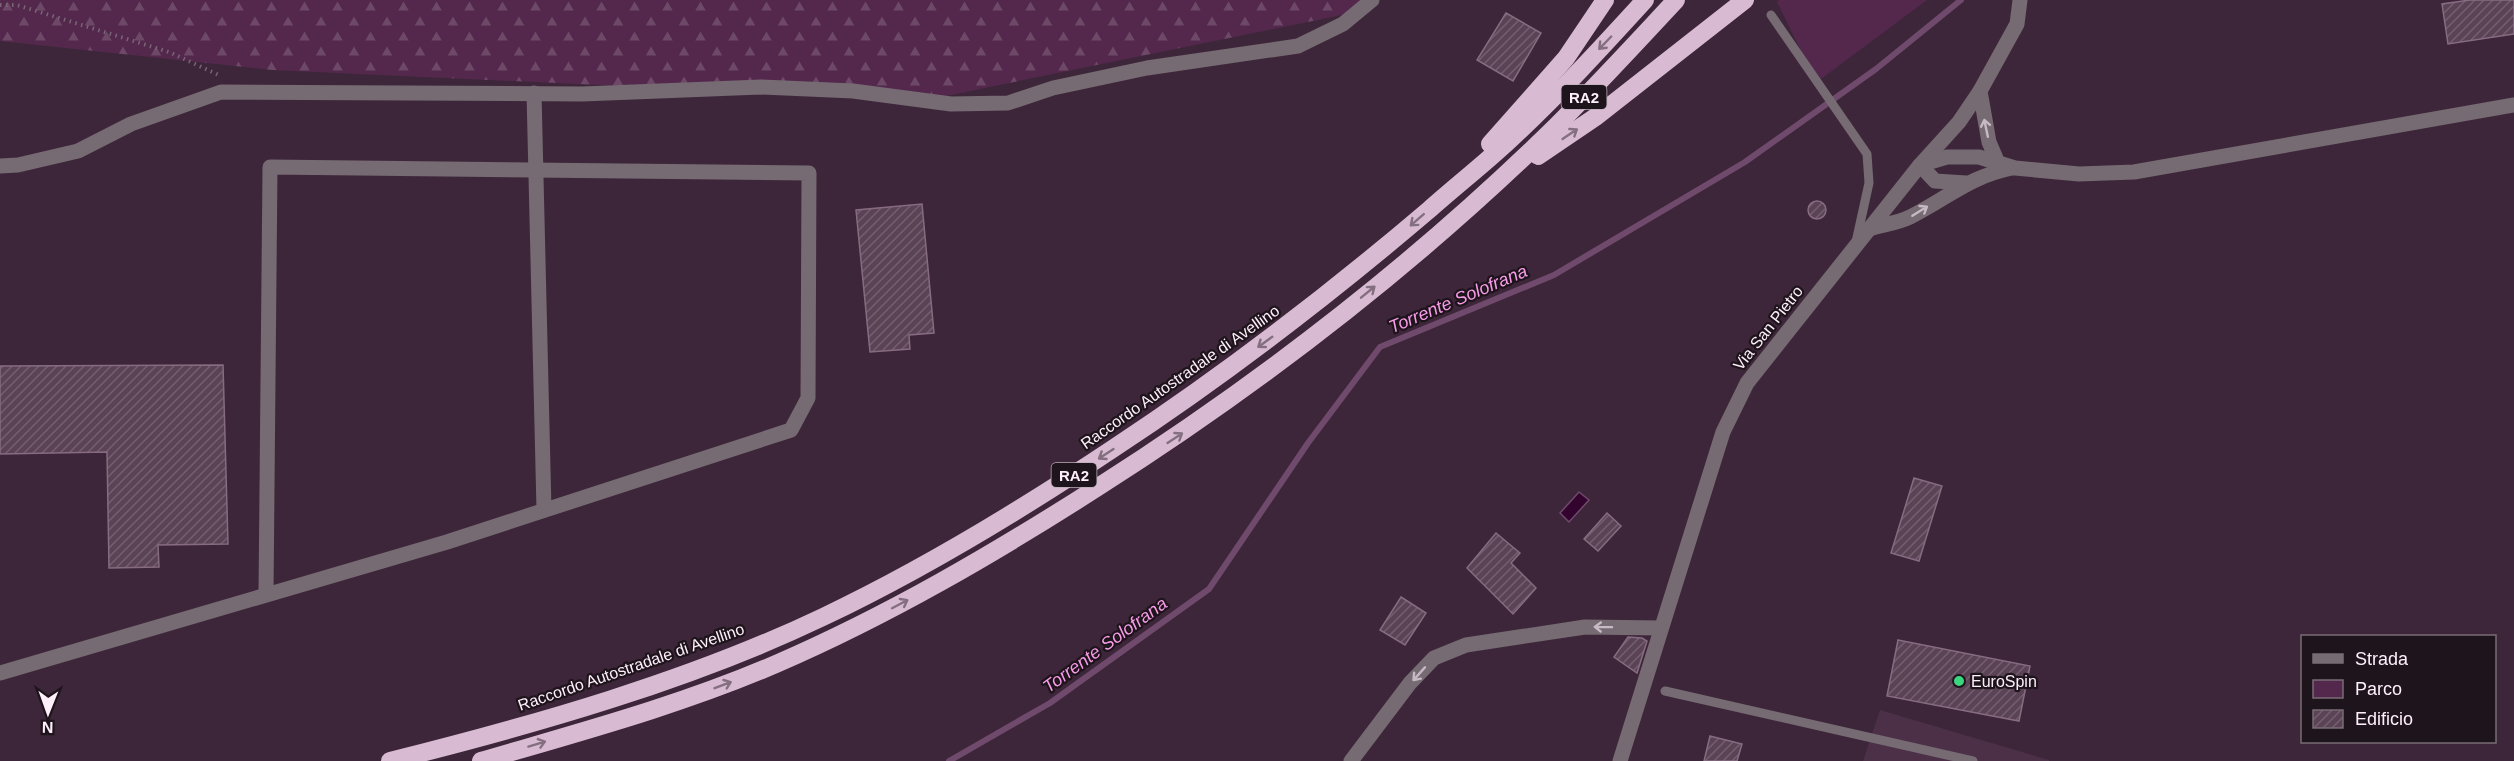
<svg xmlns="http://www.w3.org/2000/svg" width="2514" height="761" viewBox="0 0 2514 761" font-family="Helvetica,sans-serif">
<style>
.built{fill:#4c3047}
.green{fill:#53284c}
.forest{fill:url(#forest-firs)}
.water{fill:#33042e;stroke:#704a6c;stroke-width:1.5}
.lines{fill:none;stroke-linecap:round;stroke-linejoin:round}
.stream{stroke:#704a6c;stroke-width:6}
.building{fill:url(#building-hatch);stroke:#876c81;stroke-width:1.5}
.path{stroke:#796575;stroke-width:4;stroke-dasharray:1.5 4.5;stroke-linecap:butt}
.service{stroke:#766a73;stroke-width:9}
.minor{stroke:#766a73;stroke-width:15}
.tertiary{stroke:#766a73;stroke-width:15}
.motorway{stroke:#d8bad2;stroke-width:18}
.oneway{stroke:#846f80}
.oneway2{stroke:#c8bac5}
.poi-dot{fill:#3bd77f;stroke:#1e141c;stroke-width:2}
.labels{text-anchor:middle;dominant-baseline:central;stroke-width:4.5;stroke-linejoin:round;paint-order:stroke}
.shield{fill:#1e141c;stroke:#bbadb8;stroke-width:1.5}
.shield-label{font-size:15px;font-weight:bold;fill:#feeffb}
.street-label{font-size:16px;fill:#feeffb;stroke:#1e141c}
.poi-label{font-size:16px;fill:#feeffb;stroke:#1e141c;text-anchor:start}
.water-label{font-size:18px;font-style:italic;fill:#f79be7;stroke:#1e141c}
</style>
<defs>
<pattern id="forest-firs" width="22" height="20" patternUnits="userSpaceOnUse" patternTransform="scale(1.5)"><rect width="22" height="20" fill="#53284c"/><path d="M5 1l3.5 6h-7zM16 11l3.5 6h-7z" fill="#6d4867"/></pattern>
<pattern id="building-hatch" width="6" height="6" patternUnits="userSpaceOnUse" patternTransform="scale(1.5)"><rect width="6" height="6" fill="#5b4356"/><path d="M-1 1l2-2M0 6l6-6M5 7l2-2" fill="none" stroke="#745e6f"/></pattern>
</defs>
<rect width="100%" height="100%" fill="#3d2639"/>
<!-- built -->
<polygon class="built" points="1880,710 2049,760 2049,761 1863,761"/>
<!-- green -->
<polygon class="green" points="1779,0 1927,0 1821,79 1806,61 1777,2"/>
<!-- forest -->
<polygon class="forest" points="0,0 1378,0 1371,9 926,100 272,70 0,41"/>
<!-- water -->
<polygon class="water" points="1579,492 1589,500 1569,522 1560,513"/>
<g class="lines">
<!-- stream -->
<polyline class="stream" points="949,761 1050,703 1209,589 1308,443 1380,347 1554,275 1745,162 1876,69 1961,0"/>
</g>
<!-- building -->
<g class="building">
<polygon points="2470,0 2514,0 2514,34 2448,44 2442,4"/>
<polygon points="1506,13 1541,33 1513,81 1477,60"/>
<circle cx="1817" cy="210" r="9"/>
<polygon points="922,204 934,333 909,335 910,349 870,352 856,210"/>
<polygon points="223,365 228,544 158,545 159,567 109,568 107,452 0,454 0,366"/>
<polygon points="1914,478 1942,486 1919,561 1891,553"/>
<polygon points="1607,513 1621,526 1598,551 1584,539"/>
<polygon points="1496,533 1520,553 1511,563 1536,588 1513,614 1467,568"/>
<polygon points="1401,597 1426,613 1405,645 1380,630"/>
<polygon points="1628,637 1642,638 1647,641 1637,673 1614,657"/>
<polygon points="1898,640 2030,666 2019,721 1887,696"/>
<polygon points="1710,736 1742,744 1737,761 1704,761"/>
</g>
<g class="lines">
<!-- path -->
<polyline class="path" points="0,5 17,5 169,52 221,76"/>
<!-- service -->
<g class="service">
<polyline points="1771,15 1867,154 1869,183 1856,242"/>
<polyline points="1665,691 1973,761"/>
</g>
<!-- minor -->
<g class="minor">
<polyline points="1980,91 1989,142 1998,163"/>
<polyline points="534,93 544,510"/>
<polyline points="0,166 18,165 78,151 131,124 221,92 582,94 761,87 853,91 951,104 1008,103 1053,88 1147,68 1298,46 1343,24 1372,0"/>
<polyline points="1966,183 1935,181 1920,165 1947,157 1979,157 2015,168 2079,174 2134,172 2514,105"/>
<path d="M1869 229C1882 225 1898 223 1910 217 1948 198 1968 177 2012 168"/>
<polyline points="0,673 447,542 791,430 808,398 809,173 270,167 266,595"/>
<polyline points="1351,761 1410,683 1434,658 1466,645 1585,627 1661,628"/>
</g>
<!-- tertiary -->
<polyline class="tertiary" points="1620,761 1723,432 1747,383 1920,165 1959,122 1980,91 2017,24 2020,0"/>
<!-- motorway -->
<g class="motorway">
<polyline points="1490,144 1566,58 1605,0"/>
<polyline points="1538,156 1597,116 1745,0"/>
<path d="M390 761C534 725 689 681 823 617 924 569 1021 510 1114 448 1225 375 1329 295 1430 209 1458 184 1488 161 1515 135 1560 93 1603 46 1645 0"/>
<path d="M481 761C580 732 681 705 776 664 889 615 995 553 1098 487 1258 385 1410 268 1546 136 1591 92 1633 46 1676 0"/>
</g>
</g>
<!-- one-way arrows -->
<defs><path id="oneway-shaft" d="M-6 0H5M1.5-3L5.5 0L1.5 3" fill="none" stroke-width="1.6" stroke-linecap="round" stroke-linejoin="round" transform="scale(1.5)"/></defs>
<g class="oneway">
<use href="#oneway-shaft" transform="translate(1605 43) rotate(134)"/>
<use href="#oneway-shaft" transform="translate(1570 134) rotate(-34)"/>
<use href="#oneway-shaft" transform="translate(1417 220) rotate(139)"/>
<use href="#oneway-shaft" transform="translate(1368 292) rotate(-39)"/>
<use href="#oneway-shaft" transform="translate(1265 342) rotate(144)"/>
<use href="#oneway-shaft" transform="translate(1175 438) rotate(-33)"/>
<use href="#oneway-shaft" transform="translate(1106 454) rotate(147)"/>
<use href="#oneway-shaft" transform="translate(900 604) rotate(-28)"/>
<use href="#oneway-shaft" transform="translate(723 685) rotate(-21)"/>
<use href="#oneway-shaft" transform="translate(537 744) rotate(-17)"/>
</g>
<g class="oneway2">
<use href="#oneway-shaft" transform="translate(1986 128) rotate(-102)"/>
<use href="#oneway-shaft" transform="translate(1920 211) rotate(-32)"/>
<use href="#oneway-shaft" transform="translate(1603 627) rotate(-179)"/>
<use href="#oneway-shaft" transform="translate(1419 674) rotate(132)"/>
</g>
<!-- markers -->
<circle class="poi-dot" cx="1959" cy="681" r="6"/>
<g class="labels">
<!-- shield labels -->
<g class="shield">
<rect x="1561.5" y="85" width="45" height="24" rx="4.5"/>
<rect x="1051.5" y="463" width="45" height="24" rx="4.5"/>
</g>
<g class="shield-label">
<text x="1584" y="97">RA2</text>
<text x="1074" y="475">RA2</text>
</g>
<!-- street labels -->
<g class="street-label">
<text transform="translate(1768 328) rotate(-52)">Via San Pietro</text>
<text transform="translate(1180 377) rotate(-35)">Raccordo Autostradale di Avellino</text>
<text transform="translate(631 667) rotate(-19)">Raccordo Autostradale di Avellino</text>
</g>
<!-- poi labels -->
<g class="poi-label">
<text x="1971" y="681">EuroSpin</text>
</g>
<!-- water labels -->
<g class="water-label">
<text transform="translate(1458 299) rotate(-23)">Torrente Solofrana</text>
<text transform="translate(1105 645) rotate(-36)">Torrente Solofrana</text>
</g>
</g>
<!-- legend -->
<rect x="2301" y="635" width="195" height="108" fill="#1e141c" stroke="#786c75" stroke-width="1.5"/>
<rect x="2313" y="654" width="30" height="9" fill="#766a73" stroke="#786c75" stroke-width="1.5"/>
<text x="2355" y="665" font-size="18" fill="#feeffb">Strada</text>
<rect x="2313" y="680" width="30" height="18" fill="#53284c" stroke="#786c75" stroke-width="1.5"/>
<text x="2355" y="695" font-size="18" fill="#feeffb">Parco</text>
<rect x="2313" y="710" width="30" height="18" fill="url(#building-hatch)" stroke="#786c75" stroke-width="1.5"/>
<text x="2355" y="725" font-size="18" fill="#feeffb">Edificio</text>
<!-- north arrow -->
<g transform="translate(48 713) rotate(181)" stroke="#1e141c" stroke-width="4.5" paint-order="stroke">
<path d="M0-4.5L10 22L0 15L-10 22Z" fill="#feeffb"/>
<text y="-9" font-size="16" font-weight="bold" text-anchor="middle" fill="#feeffb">N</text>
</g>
</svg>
